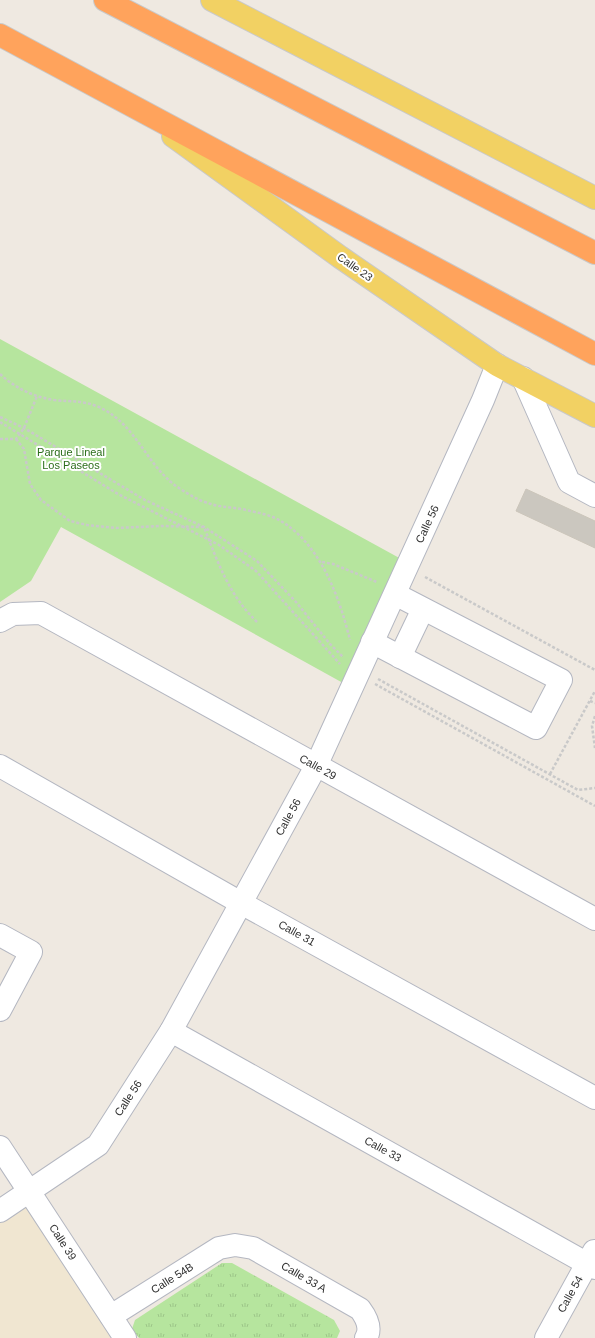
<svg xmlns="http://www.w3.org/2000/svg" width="595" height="1338" viewBox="0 0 595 1338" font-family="Helvetica,sans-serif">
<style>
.education{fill:#f0e6d1}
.grass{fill:url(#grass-tufts)}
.park{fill:#b6e59e}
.building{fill:#cbc7bf;stroke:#cbc5ba}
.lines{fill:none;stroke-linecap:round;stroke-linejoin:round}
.minor-casing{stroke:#b4b7c1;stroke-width:24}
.major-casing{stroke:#c9c9c9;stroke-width:24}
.highway-casing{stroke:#c9c9c9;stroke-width:24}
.path{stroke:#c9c9c9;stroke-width:2.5;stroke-dasharray:3 2;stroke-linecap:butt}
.minor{stroke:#fff;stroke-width:22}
.major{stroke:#f2d163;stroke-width:22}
.highway{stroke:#ffa35c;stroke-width:22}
.labels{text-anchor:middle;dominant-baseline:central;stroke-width:4;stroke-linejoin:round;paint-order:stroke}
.street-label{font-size:11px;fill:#2e2e2e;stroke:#fff}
.park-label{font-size:11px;fill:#2c6e1b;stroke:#fff}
</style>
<defs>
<pattern id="grass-tufts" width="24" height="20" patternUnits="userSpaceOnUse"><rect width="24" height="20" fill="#b6e59e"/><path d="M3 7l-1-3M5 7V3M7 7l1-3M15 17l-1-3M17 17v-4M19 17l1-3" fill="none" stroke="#9dc588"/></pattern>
</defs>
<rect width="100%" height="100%" fill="#efe9e1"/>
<!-- education -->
<polygon class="education" points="27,1201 117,1338 0,1338 0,1222"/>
<!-- grass -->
<polygon class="grass" points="222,1263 232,1263 334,1320 340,1331 337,1338 139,1338 132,1329 135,1320"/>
<!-- park -->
<polygon class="park" points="0,339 403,560 343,683 61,527 31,581 0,602"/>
<!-- building -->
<polygon class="building" points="526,489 595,521 595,548 516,511"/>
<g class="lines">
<!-- minor casing -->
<g class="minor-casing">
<g id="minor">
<polyline points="523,378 569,482 595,496"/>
<polyline points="0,621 13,614 41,613 595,919"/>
<polyline points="372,642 536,728 561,680 395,594"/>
<polyline points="400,657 423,609"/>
<polyline points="0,766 241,903 595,1098"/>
<polyline points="0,935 31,952 0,1010"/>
<polyline points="171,1031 595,1268"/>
<polyline points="0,1147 125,1338"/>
<polyline points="0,1211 98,1145 171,1031 316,766 483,400 497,365"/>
<path d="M111 1316 219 1248 235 1245 253 1248 360 1309C366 1317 372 1328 366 1338"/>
<polyline points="546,1338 594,1251"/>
</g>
</g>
<!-- major casing -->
<g class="major-casing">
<g id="major">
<polyline points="212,0 595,198"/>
<polyline points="173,136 340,257 497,365 595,416"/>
</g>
</g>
<!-- highway casing -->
<g class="highway-casing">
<g id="highway">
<polyline points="105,0 595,253"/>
<polyline points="0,35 595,354"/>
</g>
</g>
<!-- path -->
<g class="path">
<path d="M0 374C15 388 34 397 54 400 72 402 84 400 101 408 136 425 146 464 176 486 186 493 199 501 211 504 223 508 237 507 250 511 260 513 270 515 279 520 320 543 339 596 350 640"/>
<polyline points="0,417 24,428 145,500 204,527 257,561 296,602 330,644 343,657"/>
<polyline points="0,422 118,494 219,545 256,571 340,664"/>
<polyline points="0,439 16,439 24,428 37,396"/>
<path d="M16 439 24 449 30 484 41 500 70 521 87 525 116 528 161 526 204 527C218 563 229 595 257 622"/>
<polyline points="322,562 333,564 377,582"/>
<polyline points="425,577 595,670"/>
<polyline points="378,679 578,790 595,788"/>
<polyline points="375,684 595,806"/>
<polyline points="590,701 595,703"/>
<polyline points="595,716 592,726 595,748"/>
<polyline points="550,774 595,691"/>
</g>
<!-- minor -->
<use href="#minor" class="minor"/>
<!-- major -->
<use href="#major" class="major"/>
<!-- highway -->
<use href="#highway" class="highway"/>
</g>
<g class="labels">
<!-- street labels -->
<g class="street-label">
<text transform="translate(355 267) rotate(35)">Calle 23</text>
<text transform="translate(427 524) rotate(-65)">Calle 56</text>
<text transform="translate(318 767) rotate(29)">Calle 29</text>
<text transform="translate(288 817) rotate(-61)">Calle 56</text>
<text transform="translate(297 933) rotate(29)">Calle 31</text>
<text transform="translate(128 1098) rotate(-57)">Calle 56</text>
<text transform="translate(383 1149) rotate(29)">Calle 33</text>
<text transform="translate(63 1242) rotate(57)">Calle 39</text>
<text transform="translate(304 1277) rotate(30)">Calle 33 A</text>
<text transform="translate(172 1278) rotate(-32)">Calle 54B</text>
<text transform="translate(570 1294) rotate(-61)">Calle 54</text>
</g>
<!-- park labels -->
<g class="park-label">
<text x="71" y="452">Parque Lineal<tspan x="71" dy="13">Los Paseos</tspan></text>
</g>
</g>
</svg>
